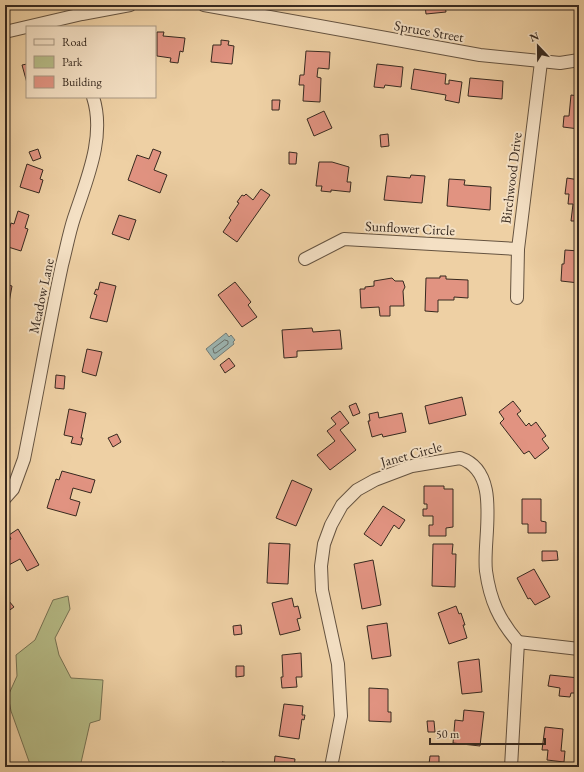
<svg xmlns="http://www.w3.org/2000/svg" width="584" height="772" viewBox="0 0 584 772" font-family="'EB Garamond',serif">
<style>
.green{fill:#b6bc87;stroke:#767253}
.water{fill:#9cb4b0;stroke:#747c76}
.lines{fill:none;stroke-linecap:round;stroke-linejoin:round}
.shore{stroke:#6a6e68;stroke-width:1}
.building{fill:#e19381;stroke:#37291f}
.minor-casing{stroke:#655340;stroke-width:14}
.minor{stroke:#f4e0c4;stroke-width:12}
.labels{text-anchor:middle;dominant-baseline:central;stroke-width:4;stroke-linejoin:round;paint-order:stroke}
.street-label{font-size:14px;fill:#37291f;stroke:#f4e0c4}
</style>
<rect width="100%" height="100%" fill="#eed0a4"/>
<filter id="stains"><feTurbulence type="fractalNoise" baseFrequency=".005" numOctaves="4"/><feColorMatrix values="0 0 0 0 .2 0 0 0 0 .09 0 0 0 0 .02 0 0 0 .5 -.17"/></filter>
<radialGradient id="worn" r=".72"><stop offset=".6" stop-color="#630" stop-opacity="0"/><stop offset="1" stop-color="#630" stop-opacity=".3"/></radialGradient>
<!-- green -->
<polygon class="green" points="68,596 70,609 55,638 59,655 71,678 103,680 100,720 90,723 80,767 31,767 11,711 8,696 17,676 16,655 35,640 53,600"/>
<!-- water -->
<polygon class="water" points="226,333 229,337 231,335 235,340 233,342 234,344 214,360 206,349"/>
<g class="lines">
<!-- shore -->
<polygon class="shore" points="225,340 228,341 228,344 216,353 214,353 213,349"/>
</g>
<!-- building -->
<g class="building">
<polygon points="425,5 445,5 446,12 426,14"/>
<rect x="501" y="5" width="39" height="3"/>
<polygon points="157,32 164,32 163,36 185,38 183,52 180,51 178,63 170,62 171,58 157,56"/>
<polygon points="221,40 229,41 228,45 234,46 232,64 211,62 213,45 221,45"/>
<polygon points="306,51 330,52 329,69 318,68 317,77 321,78 320,102 303,101 304,85 299,85 300,75 304,75"/>
<polygon points="27,64 27,83 22,65"/>
<polygon points="377,64 403,67 401,87 385,85 384,88 374,87"/>
<polygon points="414,69 446,74 445,84 449,84 449,80 462,82 459,103 445,100 446,95 411,89"/>
<polygon points="5,76 8,87 5,88"/>
<polygon points="470,78 503,81 502,99 468,96"/>
<polygon points="571,95 579,96 579,129 563,127 564,116 569,116"/>
<polygon points="272,100 280,100 279,110 272,110"/>
<polygon points="324,111 332,128 314,136 307,119"/>
<polygon points="388,134 389,146 381,147 380,135"/>
<polygon points="38,149 41,158 33,161 29,152"/>
<polygon points="153,149 161,152 154,170 167,175 160,193 128,180 137,155 149,159"/>
<polygon points="289,152 297,153 296,164 289,164"/>
<polygon points="319,162 332,162 349,167 347,182 351,182 350,192 331,190 331,192 321,191 322,186 316,186"/>
<polygon points="27,164 43,170 40,179 43,180 39,193 20,187"/>
<polygon points="411,175 425,176 422,203 384,200 387,176 410,178"/>
<polygon points="567,178 579,180 579,221 571,221 573,204 568,204 569,194 565,194"/>
<polygon points="449,179 465,180 464,185 491,187 490,210 447,206"/>
<polygon points="261,189 270,195 237,242 223,232 231,220 229,218 239,203 237,202 242,195 244,196 246,194 253,200"/>
<polygon points="18,211 29,215 25,228 28,229 21,251 5,246 11,223 14,224"/>
<polygon points="119,215 136,220 129,240 112,234"/>
<polygon points="565,250 579,251 579,283 561,281 562,264 564,264"/>
<polygon points="440,276 446,276 446,279 468,280 468,298 454,297 454,300 438,300 438,312 425,311 426,278 440,278"/>
<polygon points="392,278 395,281 403,281 405,287 403,291 404,306 390,306 390,316 380,316 379,307 361,308 360,289 365,289 365,287 374,286 374,281"/>
<polygon points="100,282 116,286 107,322 90,318 97,295 94,294 96,289 98,290"/>
<polygon points="235,282 251,302 248,305 257,317 242,327 218,295"/>
<polygon points="5,284 12,286 8,308 5,309"/>
<polygon points="312,328 313,332 340,330 342,349 297,351 297,357 284,358 282,330"/>
<polygon points="87,349 102,352 96,376 82,372"/>
<polygon points="229,358 235,366 225,373 220,365"/>
<polygon points="56,375 65,376 64,389 55,388"/>
<polygon points="462,397 466,415 429,424 425,406"/>
<polygon points="513,401 521,411 517,414 526,426 529,423 531,426 536,422 546,436 542,439 549,448 535,459 529,451 524,454 500,423 504,419 499,412"/>
<polygon points="356,403 360,413 353,416 349,406"/>
<polygon points="69,409 86,413 81,438 83,438 81,445 71,443 73,437 64,435"/>
<polygon points="340,411 349,423 340,430 356,450 330,470 317,455 335,441 327,431 336,424 331,418"/>
<polygon points="378,412 379,418 402,413 406,432 383,437 382,434 372,437 368,421 370,421 369,414"/>
<polygon points="117,434 121,442 113,447 108,438"/>
<polygon points="62,471 95,480 91,493 73,488 70,499 80,502 76,516 47,508 56,479 59,480"/>
<polygon points="292,480 312,489 296,526 276,518"/>
<polygon points="424,486 444,486 444,489 453,489 453,527 446,528 446,536 429,536 429,525 433,525 433,516 423,516 423,509 427,509 427,504 424,504"/>
<polygon points="522,499 541,499 541,521 546,522 546,533 528,533 528,524 522,524"/>
<polygon points="383,506 405,520 399,529 394,525 381,546 364,534"/>
<polygon points="18,529 39,565 27,571 20,559 5,567 5,543 11,539 9,535"/>
<polygon points="269,543 290,544 288,584 267,583"/>
<polygon points="433,544 453,544 452,554 456,554 455,587 432,586"/>
<polygon points="542,551 557,551 558,560 542,561"/>
<polygon points="373,560 381,605 362,609 354,564"/>
<polygon points="534,569 550,597 535,605 530,598 528,599 517,578"/>
<polygon points="577,597 579,597 579,617 575,617"/>
<polygon points="292,598 294,607 298,606 301,618 297,619 300,630 280,635 272,603"/>
<polygon points="8,600 14,607 7,612 5,602"/>
<polygon points="456,606 459,614 461,613 465,625 463,625 467,638 449,644 438,613"/>
<polygon points="387,623 391,656 372,659 367,626"/>
<polygon points="241,625 242,634 234,635 233,626"/>
<polygon points="301,653 302,677 296,677 297,687 282,688 281,677 283,677 282,655"/>
<polygon points="479,659 482,692 462,694 458,662"/>
<polygon points="236,666 244,666 244,676 236,677"/>
<polygon points="550,675 579,678 579,693 571,693 570,697 559,696 560,688 548,686"/>
<polygon points="369,688 388,689 388,712 391,712 391,722 369,721"/>
<polygon points="284,704 303,706 302,715 305,715 304,720 302,719 299,739 279,736"/>
<polygon points="464,710 484,712 480,746 453,743 455,720 463,721"/>
<polygon points="427,721 434,721 435,732 428,732"/>
<polygon points="545,727 563,729 561,751 565,751 564,762 547,760 548,750 542,750"/>
<polygon points="275,756 295,759 294,767 274,767"/>
<polygon points="430,756 439,756 439,765 429,764"/>
<polygon points="222,762 229,763 228,767 221,767"/>
<polygon points="448,764 475,767 448,767"/>
<polygon points="364,765 379,767 364,767"/>
</g>
<g class="lines">
<!-- minor casing -->
<g class="minor-casing">
<g id="minor">
<polyline points="204,5 480,55 560,63 579,60"/>
<polyline points="5,32 82,14 130,5"/>
<polyline points="305,259 344,239 518,249"/>
<polyline points="517,298 518,249 541,62"/>
<path d="M5 498 13 489 24 459C37 395 48 330 62 265 66 250 69 233 74 218 86 181 106 137 93 97"/>
<polyline points="518,642 579,649"/>
<path d="M331 767 341 716 338 664 322 590 321 566 324 544 331 525 342 505 357 490 375 480 412 466 460 458C503 472 482 538 486 571 490 600 499 620 518 642L511 767"/>
</g>
</g>
<!-- minor -->
<use href="#minor" class="minor"/>
</g>
<g class="labels">
<!-- street labels -->
<g class="street-label">
<text transform="translate(429 31) rotate(10)">Spruce Street</text>
<text transform="translate(511 178) rotate(-83)">Birchwood Drive</text>
<text transform="translate(410 228) rotate(3)">Sunflower Circle</text>
<text transform="translate(41 296) rotate(-78)">Meadow Lane</text>
<text transform="translate(411 454) rotate(-15)">Janet Circle</text>
</g>
</g>
<!-- margin -->
<rect width="584" height="772" fill="none" stroke="#eed0a4" stroke-width="20"/>
<rect x="6" y="6" width="572" height="760" fill="none" stroke="#37291f" stroke-width="2"/>
<rect x="10" y="10" width="564" height="752" fill="none" stroke="#37291f"/>
<!-- legend -->
<rect x="26" y="26" width="130" height="72" fill="#f4e0c4" stroke="#a89782"/>
<rect x="34" y="39" width="20" height="6" fill="#f4e0c4" stroke="#a89782"/>
<text x="62" y="46" font-size="12" fill="#37291f">Road</text>
<rect x="34" y="56" width="20" height="12" fill="#b6bc87" stroke="#a89782"/>
<text x="62" y="66" font-size="12" fill="#37291f">Park</text>
<rect x="34" y="76" width="20" height="12" fill="#e19381" stroke="#a89782"/>
<text x="62" y="86" font-size="12" fill="#37291f">Building</text>
<!-- north arrow -->
<g transform="translate(538 46) rotate(338)" stroke="#f4e0c4" stroke-width="3" paint-order="stroke">
<path d="M0-3L7 15L0 10L-7 15Z" fill="#37291f"/>
<text y="-6" font-size="11" font-weight="bold" text-anchor="middle" fill="#37291f">N</text>
</g>
<!-- scale -->
<path d="M430 738v6h115v-6" fill="none" stroke="#37291f" stroke-width="2"/>
<text x="436" y="738" font-size="12" fill="#37291f" stroke="#f4e0c4" stroke-width="3" paint-order="stroke">50 m</text>
<rect width="100%" height="100%" filter="url(#stains)"/>
<rect width="100%" height="100%" fill="url(#worn)"/>
</svg>
